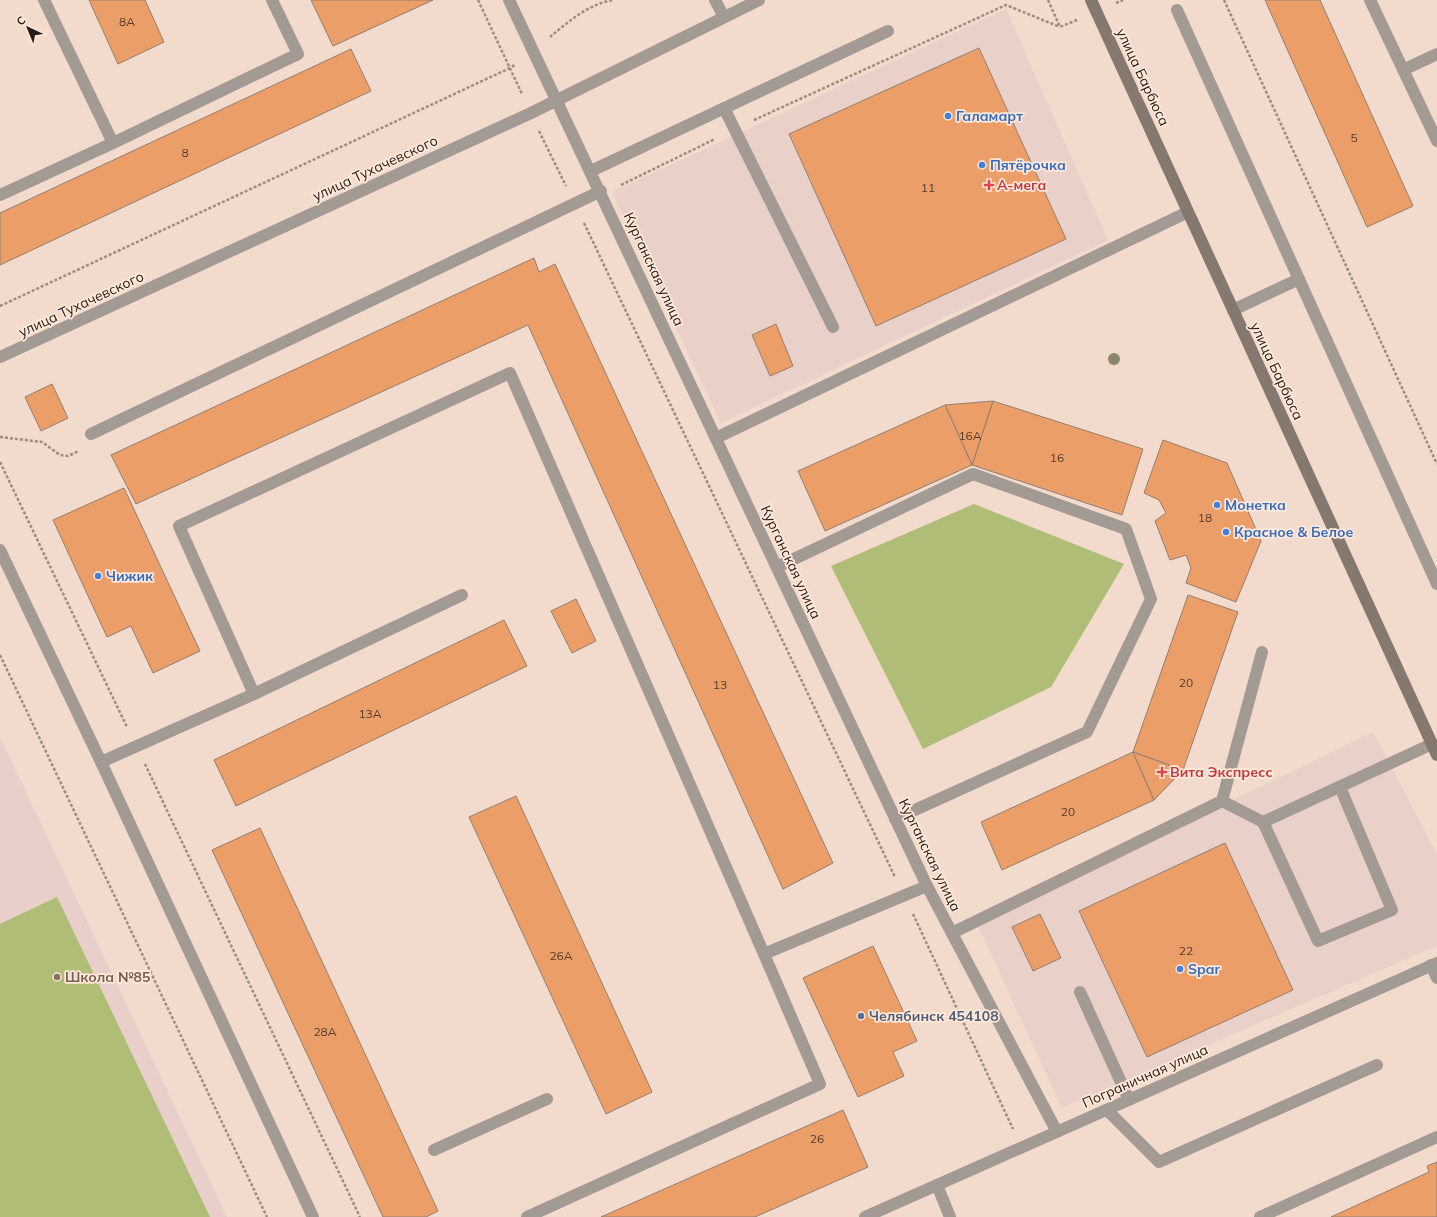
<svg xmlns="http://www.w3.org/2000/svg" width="1437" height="1217" viewBox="0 0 1437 1217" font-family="Mulish,sans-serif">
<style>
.commercial{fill:#e9d0c8}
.education{fill:#e9cfca}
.green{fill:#b0bd76}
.building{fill:#eb9e67;stroke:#937e71}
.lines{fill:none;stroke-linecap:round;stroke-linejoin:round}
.path{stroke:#9d8c81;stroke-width:2.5;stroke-dasharray:3 2;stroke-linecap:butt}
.lane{stroke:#a39a93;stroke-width:12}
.street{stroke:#a39a93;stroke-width:12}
.secondary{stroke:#85786e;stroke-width:12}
.tree{fill:#8b8569}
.shop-dot{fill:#3f7fe0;stroke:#ffe8d9;stroke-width:1.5}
.health-dot{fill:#e0444e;stroke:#ffe8d9;stroke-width:1.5}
.education-dot{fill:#8d6e63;stroke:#ffe8d9;stroke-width:1.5}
.service-dot{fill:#5c6f8a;stroke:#ffe8d9;stroke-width:1.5}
.labels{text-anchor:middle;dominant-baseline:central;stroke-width:3.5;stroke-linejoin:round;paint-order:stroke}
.number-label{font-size:12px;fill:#563c2b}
.street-label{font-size:14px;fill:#241c17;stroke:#ffe8d9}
.shop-label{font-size:14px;font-weight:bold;fill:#366cbe;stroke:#ffe8d9;text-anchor:start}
.health-label{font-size:14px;font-weight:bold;fill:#be3a42;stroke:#ffe8d9;text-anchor:start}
.education-label{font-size:14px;font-weight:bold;fill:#785e54;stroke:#ffe8d9;text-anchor:start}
.service-label{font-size:14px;font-weight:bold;fill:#4e5e75;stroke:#ffe8d9;text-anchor:start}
</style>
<rect width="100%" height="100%" fill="#f2dbcc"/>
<!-- commercial -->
<g class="commercial">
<polygon points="1006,9 1108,240 721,423 612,192"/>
<polygon points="1373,732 1437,854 1437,946 1062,1108 977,924"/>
</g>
<!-- education -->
<polygon class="education" points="0,737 227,1217 0,1217"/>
<!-- green -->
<g class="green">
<polygon points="974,504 1124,564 1051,687 923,749 831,566"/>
<polygon points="57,897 210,1217 0,1217 0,924"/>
</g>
<!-- building -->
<g class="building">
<polygon points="89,0 145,0 164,42 118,64"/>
<polygon points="311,0 433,0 333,46"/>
<polygon points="1265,0 1320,0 1413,206 1367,227"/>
<polygon points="979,48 1066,239 876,326 789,134"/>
<polygon points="351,49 371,91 0,265 0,213"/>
<polygon points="534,258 539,272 555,264 833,863 783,889 528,325 136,504 111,455"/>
<polygon points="776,324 793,366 770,376 752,335"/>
<polygon points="52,384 68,418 41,431 25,397"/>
<polygon points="993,401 1143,449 1122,515 972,465"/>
<polygon points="993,401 972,465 945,405"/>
<polygon points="945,405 972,465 825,531 798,471"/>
<polygon points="1163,440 1227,463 1261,541 1236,602 1186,583 1191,568 1186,555 1170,560 1155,521 1166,513 1159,500 1144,493"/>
<polygon points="124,488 200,651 153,673 131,626 107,637 53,520"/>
<polygon points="1188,595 1238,612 1183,770 1133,752"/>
<polygon points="576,599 596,641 572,653 551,611"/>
<polygon points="504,620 527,666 236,806 214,760"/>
<polygon points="1133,752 1154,800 1002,870 981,822"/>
<polygon points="1133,752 1183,770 1154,800"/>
<polygon points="516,796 652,1092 606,1114 469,817"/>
<polygon points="260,828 438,1211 426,1217 383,1217 212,850"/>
<polygon points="1225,843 1293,990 1147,1057 1079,911"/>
<polygon points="1040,914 1061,958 1033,971 1012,927"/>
<polygon points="873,946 917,1041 893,1052 904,1076 858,1097 803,978"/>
<polygon points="843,1110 868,1167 755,1217 601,1217"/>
<polygon points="1437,1162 1437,1217 1331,1217 1429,1172 1427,1166"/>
</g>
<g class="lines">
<!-- path -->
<g class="path">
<polyline points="478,0 522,94"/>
<polyline points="1048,0 1060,27 1077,20"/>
<polyline points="1224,0 1437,464"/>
<polyline points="1116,3 1123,0"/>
<path d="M550 37C568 22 590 3 614 0"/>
<polyline points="754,120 1006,5 1060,27"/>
<polyline points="539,131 566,186"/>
<polyline points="621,185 715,139"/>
<polyline points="584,223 895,877"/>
<polyline points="0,306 510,68 516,64"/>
<polyline points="0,437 42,442 60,455 68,456 79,451"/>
<polyline points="0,462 127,727"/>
<polyline points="0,655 267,1217"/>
<polyline points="145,764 360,1217"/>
<polyline points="913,914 1013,1129"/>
</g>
<!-- lane -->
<g class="lane">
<polyline points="44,0 113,143"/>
<polyline points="715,0 724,17"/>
<polyline points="1370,0 1437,141"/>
<polyline points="1177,10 1437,584"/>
<polyline points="1403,70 1437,54"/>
<polyline points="724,108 833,327"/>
<polyline points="591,171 888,31"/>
<polyline points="0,195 113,143 298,54 272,0"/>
<polyline points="1233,310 1299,279"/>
<polyline points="91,434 601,191"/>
<polyline points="716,438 1188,212"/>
<polyline points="0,550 101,762 313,1217"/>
<polyline points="777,567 973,474 1126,529 1151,599 1087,732 895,819"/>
<polyline points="254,694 462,595"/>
<polyline points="101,762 254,694 179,526 510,373 764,954"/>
<polyline points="1222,801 1263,822 1432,744"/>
<polyline points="1263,822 1318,941 1392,910 1340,787"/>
<polyline points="952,933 1222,801 1262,652"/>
<polyline points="1431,965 1437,978"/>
<polyline points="1080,992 1129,1100"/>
<polyline points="1107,1110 1159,1162 1377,1065"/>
<polyline points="434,1150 547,1099"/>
<polyline points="527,1217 820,1084 764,954 927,886"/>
<polyline points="1260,1217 1437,1137"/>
</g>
<!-- street -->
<g class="street">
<polyline points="509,0 927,886 1057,1132"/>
<polyline points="0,357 531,113 759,0"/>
<polyline points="937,1185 950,1217"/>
<polyline points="865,1217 1437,963"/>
</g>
<!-- secondary -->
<polyline class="secondary" points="1091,0 1437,755"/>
</g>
<!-- trees -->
<circle class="tree" cx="1114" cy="359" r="6"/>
<!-- markers -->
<g class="shop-dot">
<circle cx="948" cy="116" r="4"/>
<circle cx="982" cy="165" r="4"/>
<circle cx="1217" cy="505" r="4"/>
<circle cx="1226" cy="532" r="4"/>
<circle cx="98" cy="576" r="4"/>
<circle cx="1180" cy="969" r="4"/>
</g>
<g class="health-dot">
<path d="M987 179h4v4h4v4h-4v4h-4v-4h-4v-4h4z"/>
<path d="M1160 766h4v4h4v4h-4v4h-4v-4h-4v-4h4z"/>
</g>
<circle class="education-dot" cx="57" cy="977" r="4"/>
<circle class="service-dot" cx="861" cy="1016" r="4"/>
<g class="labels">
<!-- number labels -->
<g class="number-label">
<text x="127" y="21">8А</text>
<text x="1354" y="137">5</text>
<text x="185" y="152">8</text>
<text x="928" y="187">11</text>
<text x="970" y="435">16А</text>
<text x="1057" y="457">16</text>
<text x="1205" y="517">18</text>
<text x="1186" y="682">20</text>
<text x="720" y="684">13</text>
<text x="370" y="713">13А</text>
<text x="1068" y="811">20</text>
<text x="1186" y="950">22</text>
<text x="561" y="955">26А</text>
<text x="325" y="1031">28А</text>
<text x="817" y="1138">26</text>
</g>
<!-- street labels -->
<g class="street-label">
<text transform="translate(1143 77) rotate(65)">улица Барбюса</text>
<text transform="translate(375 168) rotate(-25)">улица Тухачевского</text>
<text transform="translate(654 269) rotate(65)">Курганская улица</text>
<text transform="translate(81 304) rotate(-25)">улица Тухачевского</text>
<text transform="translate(1277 371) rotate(65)">улица Барбюса</text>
<text transform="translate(791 562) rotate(65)">Курганская улица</text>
<text transform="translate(930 855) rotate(64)">Курганская улица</text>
<text transform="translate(1145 1076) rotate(-24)">Пограничная улица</text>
</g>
<!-- shop labels -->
<g class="shop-label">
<text x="956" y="116">Галамарт</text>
<text x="990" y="165">Пятёрочка</text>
<text x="1225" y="505">Монетка</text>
<text x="1234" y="532">Красное &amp; Белое</text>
<text x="106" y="576">Чижик</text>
<text x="1188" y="969">Spar</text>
</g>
<!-- health labels -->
<g class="health-label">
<text x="997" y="185">А-мега</text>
<text x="1170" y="772">Вита Экспресс</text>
</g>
<!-- education labels -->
<g class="education-label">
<text x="65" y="977">Школа №85</text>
</g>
<!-- service labels -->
<g class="service-label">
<text x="869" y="1016">Челябинск 454108</text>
</g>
</g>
<!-- north arrow -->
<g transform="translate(28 28) rotate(316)" stroke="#ffe8d9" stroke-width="3" paint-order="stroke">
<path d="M0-3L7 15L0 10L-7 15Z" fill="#241c17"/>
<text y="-6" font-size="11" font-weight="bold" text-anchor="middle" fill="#241c17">С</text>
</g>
</svg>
